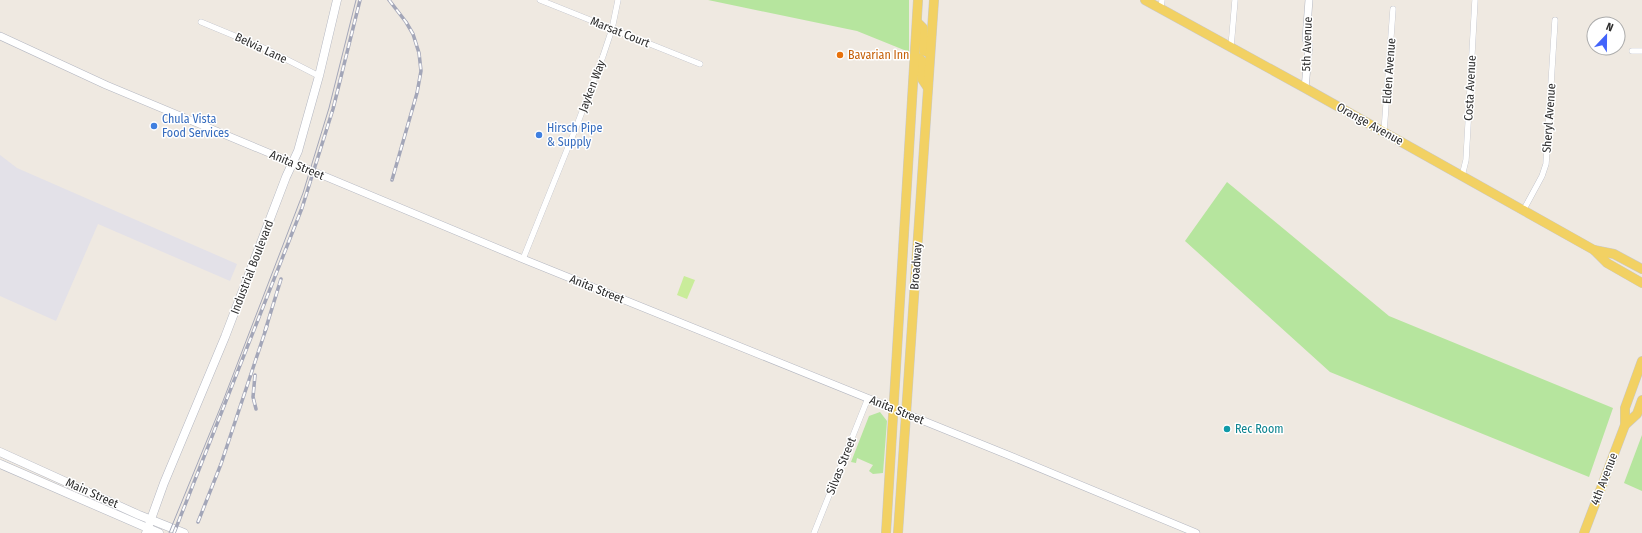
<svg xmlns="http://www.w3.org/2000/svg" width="1642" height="533" viewBox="0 0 1642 533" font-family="'Fira Sans Condensed',sans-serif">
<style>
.industrial{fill:#e3e1e8}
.green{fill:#b6e59e}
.pitch{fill:#c9ec9a}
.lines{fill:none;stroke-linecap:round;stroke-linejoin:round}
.minor-casing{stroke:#b4b7c1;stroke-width:6}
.tertiary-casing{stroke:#b4b7c1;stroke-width:8}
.secondary-casing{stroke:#b4b7c1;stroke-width:9}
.primary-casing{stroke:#c9c9c9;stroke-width:10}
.minor{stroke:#fff;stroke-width:5.5}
.tertiary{stroke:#fff;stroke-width:7}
.secondary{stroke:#fff;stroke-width:8}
.primary{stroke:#f2d163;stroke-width:9}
.tram{stroke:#a3a6b8;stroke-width:1}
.rail-casing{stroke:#a3a6b8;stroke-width:3.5}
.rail{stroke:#fff;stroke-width:2;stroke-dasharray:6;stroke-linecap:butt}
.food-dot{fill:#e8710a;stroke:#fff;stroke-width:1.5}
.shop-dot{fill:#3f7fe0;stroke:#fff;stroke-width:1.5}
.culture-dot{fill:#0f9aa8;stroke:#fff;stroke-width:1.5}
.labels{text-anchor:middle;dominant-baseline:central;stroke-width:3;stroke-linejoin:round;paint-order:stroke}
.street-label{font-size:12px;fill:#2e2e2e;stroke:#fff}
.food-label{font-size:12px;fill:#c56008;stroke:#fff;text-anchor:start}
.shop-label{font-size:12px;fill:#366cbe;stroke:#fff;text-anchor:start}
.culture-label{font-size:12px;fill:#0d838f;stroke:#fff;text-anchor:start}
</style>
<rect width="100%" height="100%" fill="#efe9e1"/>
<!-- industrial -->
<polygon class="industrial" points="0,155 17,168 237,264 230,281 98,224 56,321 0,296"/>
<!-- green -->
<g class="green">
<polygon points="708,0 909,0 909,52 857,31"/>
<polygon points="1227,182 1389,316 1613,408 1589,477 1330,372 1185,241"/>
<polygon points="880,412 887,421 883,473 873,474 869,471 873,465 857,458 856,463 851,462 869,416"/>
<polygon points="1642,435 1642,491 1624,483"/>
</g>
<!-- pitch -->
<polygon class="pitch" points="684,276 695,280 687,299 677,295"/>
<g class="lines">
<!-- minor casing -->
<g class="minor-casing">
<g id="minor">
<polyline points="540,0 700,64"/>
<polyline points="1161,9 1162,0"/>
<polyline points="201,22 266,49 319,76"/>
<polyline points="1231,47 1235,0"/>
<polyline points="1632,51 1642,51"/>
<polyline points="1384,132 1393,9"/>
<polyline points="1462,176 1466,160 1475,0"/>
<polyline points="1523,211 1542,176 1546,164 1555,20"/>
<polyline points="523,259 577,125 603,56 612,29 618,0"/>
<polyline points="814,533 868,398"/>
</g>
</g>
<!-- tertiary casing -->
<g class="tertiary-casing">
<g id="tertiary">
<polyline points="0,36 106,85 523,259 1008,455 1196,533"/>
<polyline points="1305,88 1309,45 1306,39 1309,0"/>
</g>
</g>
<!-- secondary casing -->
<g class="secondary-casing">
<g id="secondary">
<polyline points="0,452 139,515 184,533"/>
<polyline points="0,464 159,533"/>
<polyline points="146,533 164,483 225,337 286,177 298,151 303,133 319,76 337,0"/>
</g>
</g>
<!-- primary casing -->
<g class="primary-casing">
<g id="primary">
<polyline points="1145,0 1305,88 1594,250 1607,263 1642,283"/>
<polyline points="917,22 923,28 924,51 930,53"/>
<polyline points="914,57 919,58 922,61 922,79 928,88"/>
<polyline points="1594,250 1614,254 1642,269"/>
<polyline points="1625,425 1637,414 1642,400"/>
<polyline points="886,533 918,0"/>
<polyline points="898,533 934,0"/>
<polyline points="1584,533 1625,425 1625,408 1642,361"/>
</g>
</g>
<!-- minor -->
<use href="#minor" class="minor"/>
<!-- tertiary -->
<use href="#tertiary" class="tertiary"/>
<!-- secondary -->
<use href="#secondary" class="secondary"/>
<!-- primary -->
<use href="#primary" class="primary"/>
<!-- tram -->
<polyline class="tram" points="169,533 223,401 303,193 329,108 356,0"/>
<!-- rail casing -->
<g class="rail-casing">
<g id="rail">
<polyline points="389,0 406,22 413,34 419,53 421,71 417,93 392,180"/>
<polyline points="265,331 281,279"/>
<polyline points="255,375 253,397 256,409"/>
<polyline points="198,522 221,464 267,326"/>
<polyline points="174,533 302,208 333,109 360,0"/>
</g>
</g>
<!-- rail -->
<use href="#rail" class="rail"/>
</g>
<!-- markers -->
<circle class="food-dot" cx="840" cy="55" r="4"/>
<g class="shop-dot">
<circle cx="154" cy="126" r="4"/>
<circle cx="539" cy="135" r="4"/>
</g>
<circle class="culture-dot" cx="1227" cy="429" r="4"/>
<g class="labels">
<!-- street labels -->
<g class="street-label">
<text transform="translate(620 32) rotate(22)">Marsat Court</text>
<text transform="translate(1307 44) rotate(-88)">5th Avenue</text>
<text transform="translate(261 48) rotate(25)">Belvia Lane</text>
<text transform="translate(1389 71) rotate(-86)">Elden Avenue</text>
<text transform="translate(592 86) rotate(-69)">Jayken Way</text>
<text transform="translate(1470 88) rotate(-87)">Costa Avenue</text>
<text transform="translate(1549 118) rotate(-86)">Sheryl Avenue</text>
<text transform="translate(1370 124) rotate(29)">Orange Avenue</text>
<text transform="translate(297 165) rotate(23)">Anita Street</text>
<text transform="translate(916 266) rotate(-86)">Broadway</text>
<text transform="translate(252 267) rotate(-69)">Industrial Boulevard</text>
<text transform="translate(597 289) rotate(22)">Anita Street</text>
<text transform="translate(897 410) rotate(22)">Anita Street</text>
<text transform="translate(841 466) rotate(-68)">Silvas Street</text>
<text transform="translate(1604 479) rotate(-69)">4th Avenue</text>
<text transform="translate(92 493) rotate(24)">Main Street</text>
</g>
<!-- food labels -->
<g class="food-label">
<text x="848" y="55">Bavarian Inn</text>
</g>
<!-- shop labels -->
<g class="shop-label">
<text x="162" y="119">Chula Vista<tspan x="162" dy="14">Food Services</tspan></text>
<text x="547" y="128">Hirsch Pipe<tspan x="547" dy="14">&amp; Supply</tspan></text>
</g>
<!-- culture labels -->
<g class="culture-label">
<text x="1235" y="429">Rec Room</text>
</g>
</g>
<!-- north arrow -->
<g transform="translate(1606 36) rotate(22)"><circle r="19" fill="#ffffff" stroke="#ababab"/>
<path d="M0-3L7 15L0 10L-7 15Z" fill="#4264fb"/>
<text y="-6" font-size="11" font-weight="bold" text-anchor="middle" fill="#2e2e2e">N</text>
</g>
</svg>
